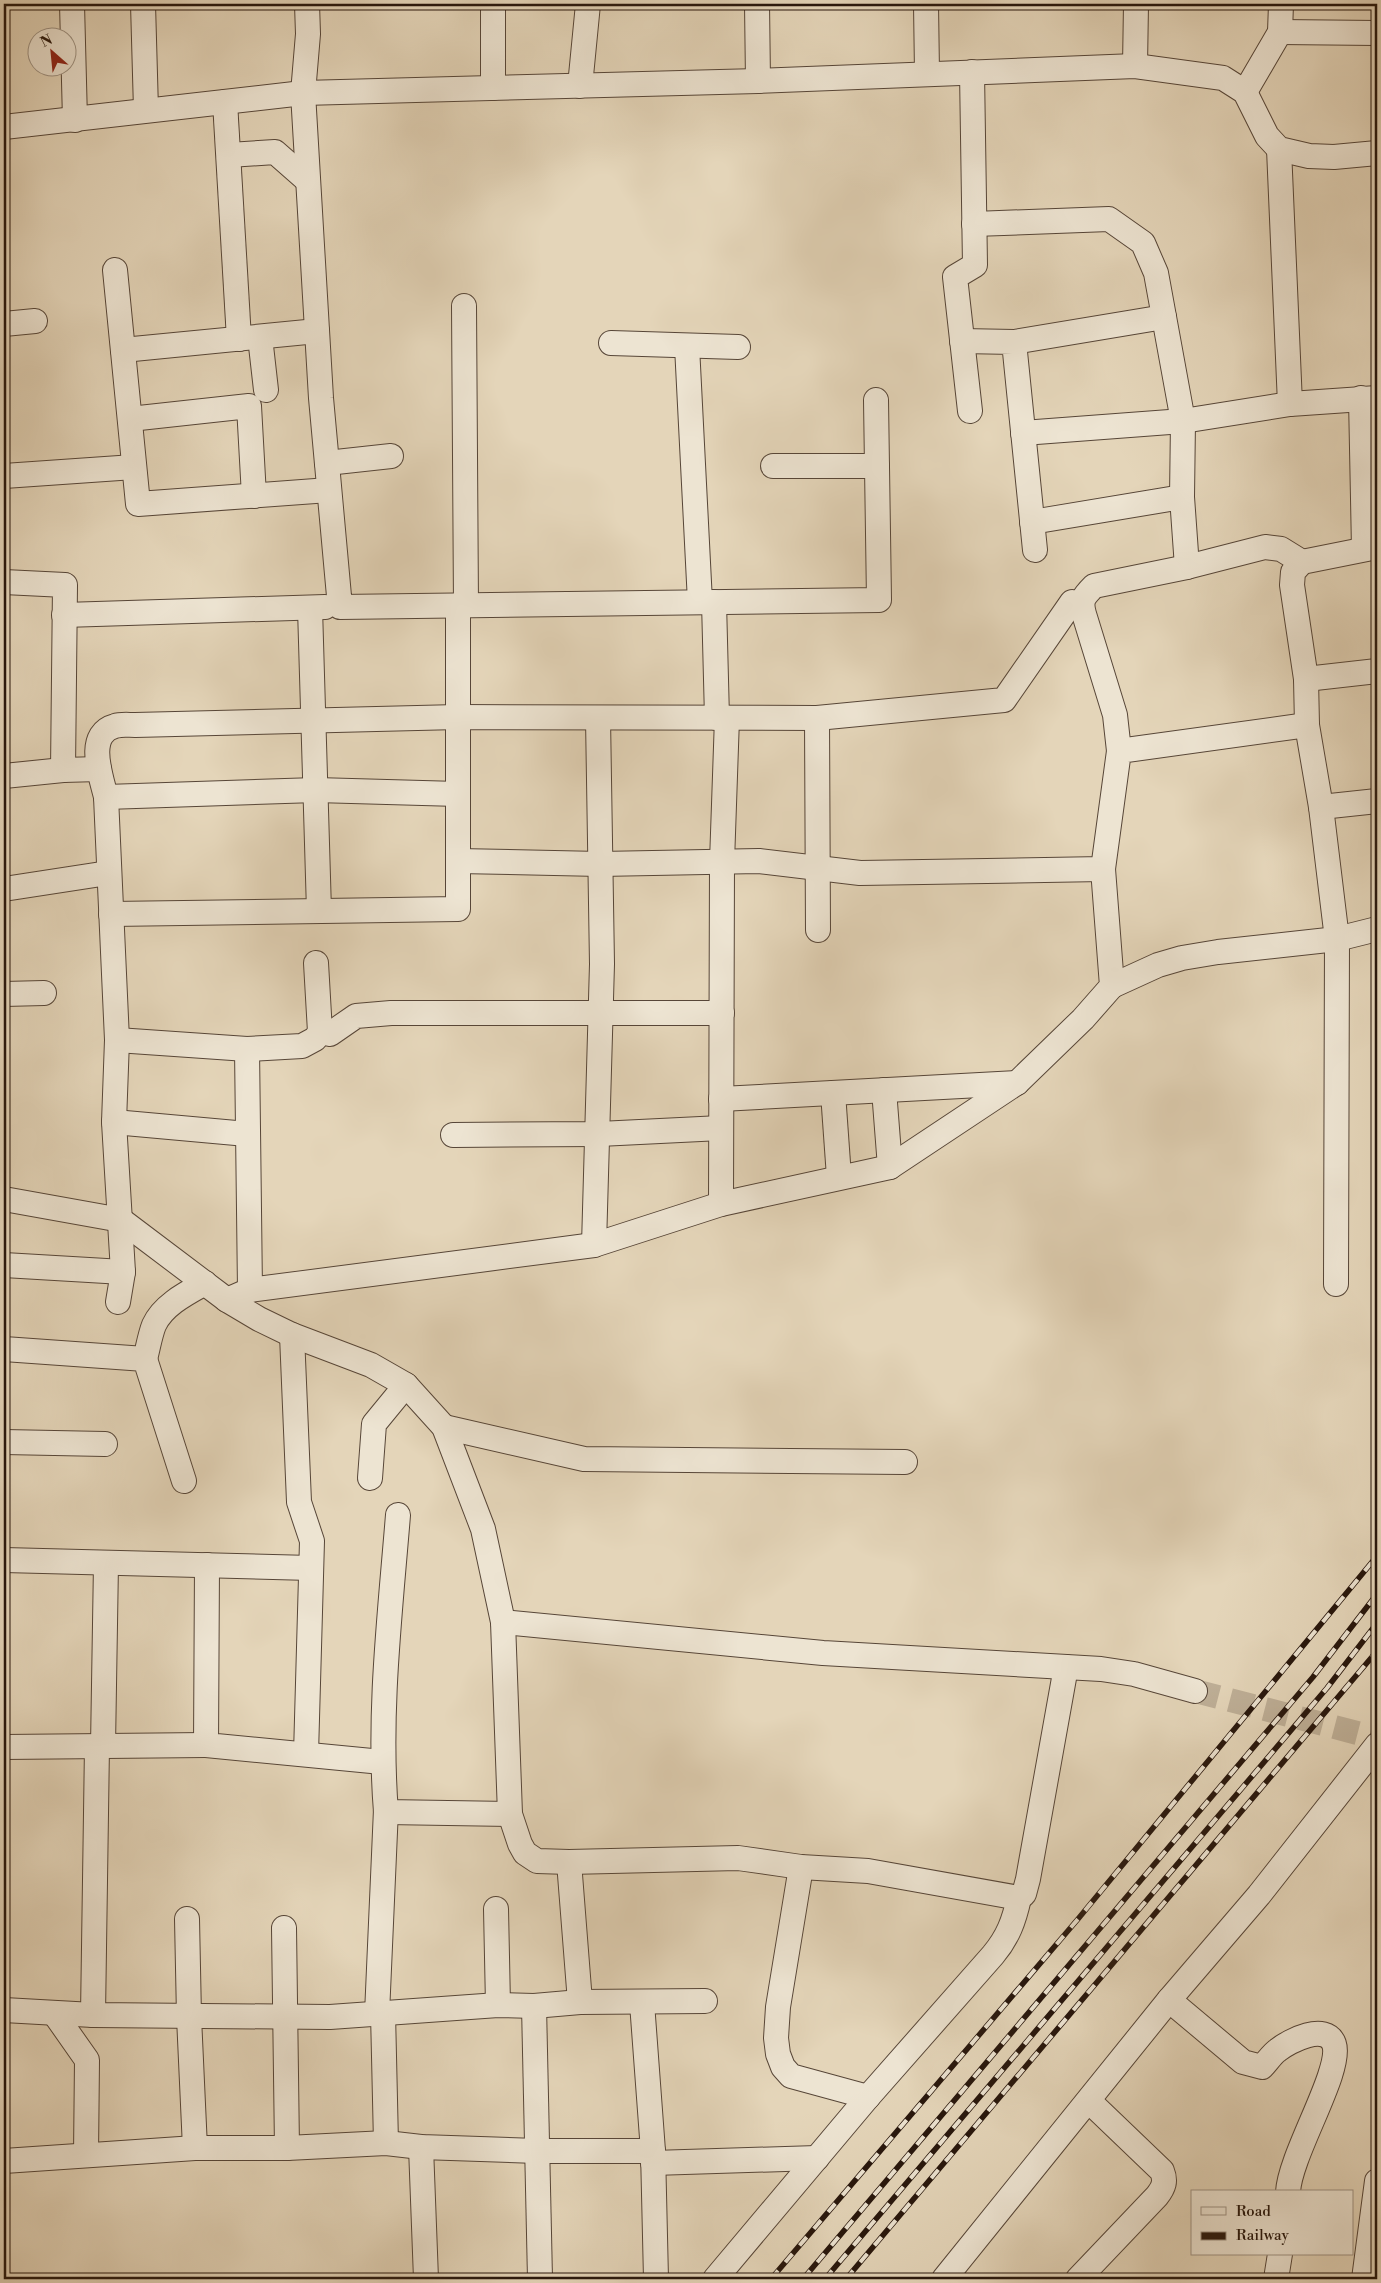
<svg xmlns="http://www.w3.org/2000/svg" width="1381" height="2283" viewBox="0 0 1381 2283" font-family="'Libre Bodoni',serif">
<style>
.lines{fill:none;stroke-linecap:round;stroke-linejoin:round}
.street-tunnel{stroke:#beaf97;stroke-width:24;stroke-dasharray:24 12;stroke-linecap:butt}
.street-casing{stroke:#574638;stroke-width:26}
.street{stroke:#ede4d2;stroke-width:24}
.rail-casing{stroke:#28170d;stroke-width:5.5}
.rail{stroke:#ede4d2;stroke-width:4;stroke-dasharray:11;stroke-linecap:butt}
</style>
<rect width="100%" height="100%" fill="#e4d5b9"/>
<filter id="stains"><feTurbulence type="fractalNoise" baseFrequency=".004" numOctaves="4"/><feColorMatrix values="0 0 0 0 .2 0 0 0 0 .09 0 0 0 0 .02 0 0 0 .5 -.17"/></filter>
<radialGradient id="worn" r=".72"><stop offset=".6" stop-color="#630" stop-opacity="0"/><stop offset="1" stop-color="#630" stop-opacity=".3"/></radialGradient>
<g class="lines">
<!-- street-tunnel -->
<polyline class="street-tunnel" points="1195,1691 1377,1738"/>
<!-- street casing -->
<g class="street-casing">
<g id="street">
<polyline points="72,4 75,120"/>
<polyline points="143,4 146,110"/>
<polyline points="307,4 308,34 303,93 321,398 340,607 879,600 876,400"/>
<polyline points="757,4 758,81"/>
<polyline points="926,4 927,73"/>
<polyline points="1280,32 1377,33"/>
<polyline points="1135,66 1136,4"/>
<polyline points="580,86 588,4"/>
<polyline points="493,88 493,4"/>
<polyline points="1245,92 1280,32 1281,4"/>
<polyline points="225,102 239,339"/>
<polyline points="4,127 303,93 758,81 1135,66 1223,78 1245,92 1267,136 1279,149 1309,156 1334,157 1377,153"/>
<polyline points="1279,149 1290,404"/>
<polyline points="229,155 275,152 308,181"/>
<polyline points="974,224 1109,219 1143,243 1156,273 1183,421 1182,497 1187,567"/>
<polyline points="115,270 138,504 329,490"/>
<polyline points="464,306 466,605"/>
<polyline points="4,324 35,321"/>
<polyline points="260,337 266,390"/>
<polyline points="962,341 1014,342 1035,550"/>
<polyline points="1014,342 1164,317"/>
<polyline points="611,343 738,347"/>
<polyline points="687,346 700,602"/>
<polyline points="123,350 317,331"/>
<polyline points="1361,398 1364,549"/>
<polyline points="970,411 955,277 975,265 972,72"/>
<polyline points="130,419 249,406 254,496"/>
<polyline points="1023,433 1183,421 1290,404 1377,398"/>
<polyline points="327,463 391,456"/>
<polyline points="773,466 877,466"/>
<polyline points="4,476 134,467"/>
<polyline points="1032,522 1182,497"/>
<polyline points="4,582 65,585 63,770 99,769"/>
<polyline points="714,602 717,718"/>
<polyline points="310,608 319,911"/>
<polyline points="64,615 325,607"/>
<polyline points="1306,679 1377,671"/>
<polyline points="817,718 818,930"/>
<path d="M1119 751 1115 715 1084 614C1080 600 1084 596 1094 586L1187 567 1265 547 1281 549 1302 562"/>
<polyline points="4,776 63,770"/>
<polyline points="106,797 316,790 458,794"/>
<polyline points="1321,807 1377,801"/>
<polyline points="458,861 600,864 759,861 860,873 1103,869 1119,751 1307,725"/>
<polyline points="4,889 108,873"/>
<polyline points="111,914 458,909 458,605"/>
<polyline points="1112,986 1158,965 1182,958 1218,952 1337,939 1377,929"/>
<polyline points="4,994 44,993"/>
<polyline points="320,1032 330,1034 356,1016 391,1013 722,1013"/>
<polyline points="117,1040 247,1049 302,1046 315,1039 320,1032 316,963"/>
<polyline points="247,1049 250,1290"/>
<polyline points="884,1090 890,1167"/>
<polyline points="833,1093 839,1177"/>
<polyline points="721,1099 1017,1083"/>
<polyline points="114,1122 247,1134"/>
<polyline points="453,1135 599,1134 721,1128"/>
<polyline points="4,1199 121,1220 227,1300 259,1319 292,1335 371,1365 406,1385 444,1427 483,1529 503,1622 510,1814 520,1844 525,1853 537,1861 569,1862 738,1858 801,1867 868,1871 1019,1898 1024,1894 1028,1879 1066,1667"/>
<polyline points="721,1204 722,862 727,718"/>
<polyline points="594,1245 602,964 598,718"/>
<polyline points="4,1265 123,1272"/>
<polyline points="1336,1284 1337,939 1321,807 1307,725 1306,679 1292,585 1293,572 1302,562 1377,547"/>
<polyline points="227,1300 250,1290 594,1245 721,1204 890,1167 1018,1082 1083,1019 1112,986 1103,869"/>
<path d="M118 1302 123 1272 114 1122 117 1040 106 797C101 776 85 734 115 726 121 724 128 725 135 725L458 717 817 718 1004 700 1072 602"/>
<polyline points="292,1335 299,1502 312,1541 306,1754"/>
<polyline points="4,1349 145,1359 184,1481"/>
<path d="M145 1359C148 1348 150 1335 154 1325 163 1305 187 1293 205 1283"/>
<polyline points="444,1427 584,1459 905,1462"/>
<polyline points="4,1442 105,1444"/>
<polyline points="370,1478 374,1424 406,1385"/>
<path d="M398 1515C390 1614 378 1714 386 1812L510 1814"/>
<polyline points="4,1560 311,1568"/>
<polyline points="207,1565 206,1745 382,1762"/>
<polyline points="503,1622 823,1653 1101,1669 1134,1674 1195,1691"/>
<polyline points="103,1746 106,1563"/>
<polyline points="4,1747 206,1745"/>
<polyline points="569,1862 580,2002"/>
<polyline points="801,1867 778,2007 776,2038 778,2054 783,2067 791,2076 868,2097"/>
<polyline points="496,1909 498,2005"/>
<polyline points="187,1919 189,2017 195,2148"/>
<polyline points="284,1928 287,2148"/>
<path d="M1169 2000 1243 2062 1262 2067C1267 2062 1272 2054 1278 2050 1289 2041 1326 2022 1334 2044 1343 2070 1290 2154 1288 2192"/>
<polyline points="642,2003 653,2151 656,2279"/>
<polyline points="534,2006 540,2279"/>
<polyline points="4,2010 93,2015 330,2017 498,2005 534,2006 580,2002 705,2001"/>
<polyline points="54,2013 87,2060 86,2155"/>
<polyline points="383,2013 386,2143"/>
<polyline points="377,2014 386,1809"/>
<polyline points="93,2015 97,1746"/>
<polyline points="421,2147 426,2279"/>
<polyline points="4,2161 195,2148 287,2148 386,2143 421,2147 537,2151 653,2151"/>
<polyline points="653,2163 817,2158"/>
<path d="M715 2279 868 2097 993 1955C1008 1937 1014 1921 1019 1898"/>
<polyline points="944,2279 1169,2000 1259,1895 1377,1745"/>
<path d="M1078 2279 1157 2196C1164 2187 1166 2181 1162 2171L1089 2101"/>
<polyline points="1276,2279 1280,2254"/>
<polyline points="1364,2279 1377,2181"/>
</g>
</g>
<!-- street -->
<use href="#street" class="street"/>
<!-- rail casing -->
<g class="rail-casing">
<g id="rail">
<polyline points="771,2279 1078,1919 1377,1556"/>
<polyline points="803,2279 1313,1677 1377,1594"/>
<polyline points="825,2279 1327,1688 1377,1623"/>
<polyline points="846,2279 1377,1651"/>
</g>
</g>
<!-- rail -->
<use href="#rail" class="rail"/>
</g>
<!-- margin -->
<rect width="1381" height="2283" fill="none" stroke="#e4d5b9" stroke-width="20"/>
<rect x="5" y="5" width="1371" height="2273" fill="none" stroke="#28170d" stroke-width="2.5"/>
<rect x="10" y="10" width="1361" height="2263" fill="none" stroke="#28170d"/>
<!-- legend -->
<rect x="1191" y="2190" width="162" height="65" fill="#ede4d2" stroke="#9e9283"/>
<rect x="1201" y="2207" width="25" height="8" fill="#ede4d2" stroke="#9e9283"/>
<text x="1236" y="2216" font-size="15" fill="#28170d">Road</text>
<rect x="1201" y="2232" width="25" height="8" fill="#28170d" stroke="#9e9283"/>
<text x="1236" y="2240" font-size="15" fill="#28170d">Railway</text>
<!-- north arrow -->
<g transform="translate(52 52) rotate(333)"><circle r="24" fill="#ede4d2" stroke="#9e9283"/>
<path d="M0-4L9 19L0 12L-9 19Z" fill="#8f2418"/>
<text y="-8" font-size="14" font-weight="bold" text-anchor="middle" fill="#28170d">N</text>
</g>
<rect width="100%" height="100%" filter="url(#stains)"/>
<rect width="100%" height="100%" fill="url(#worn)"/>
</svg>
